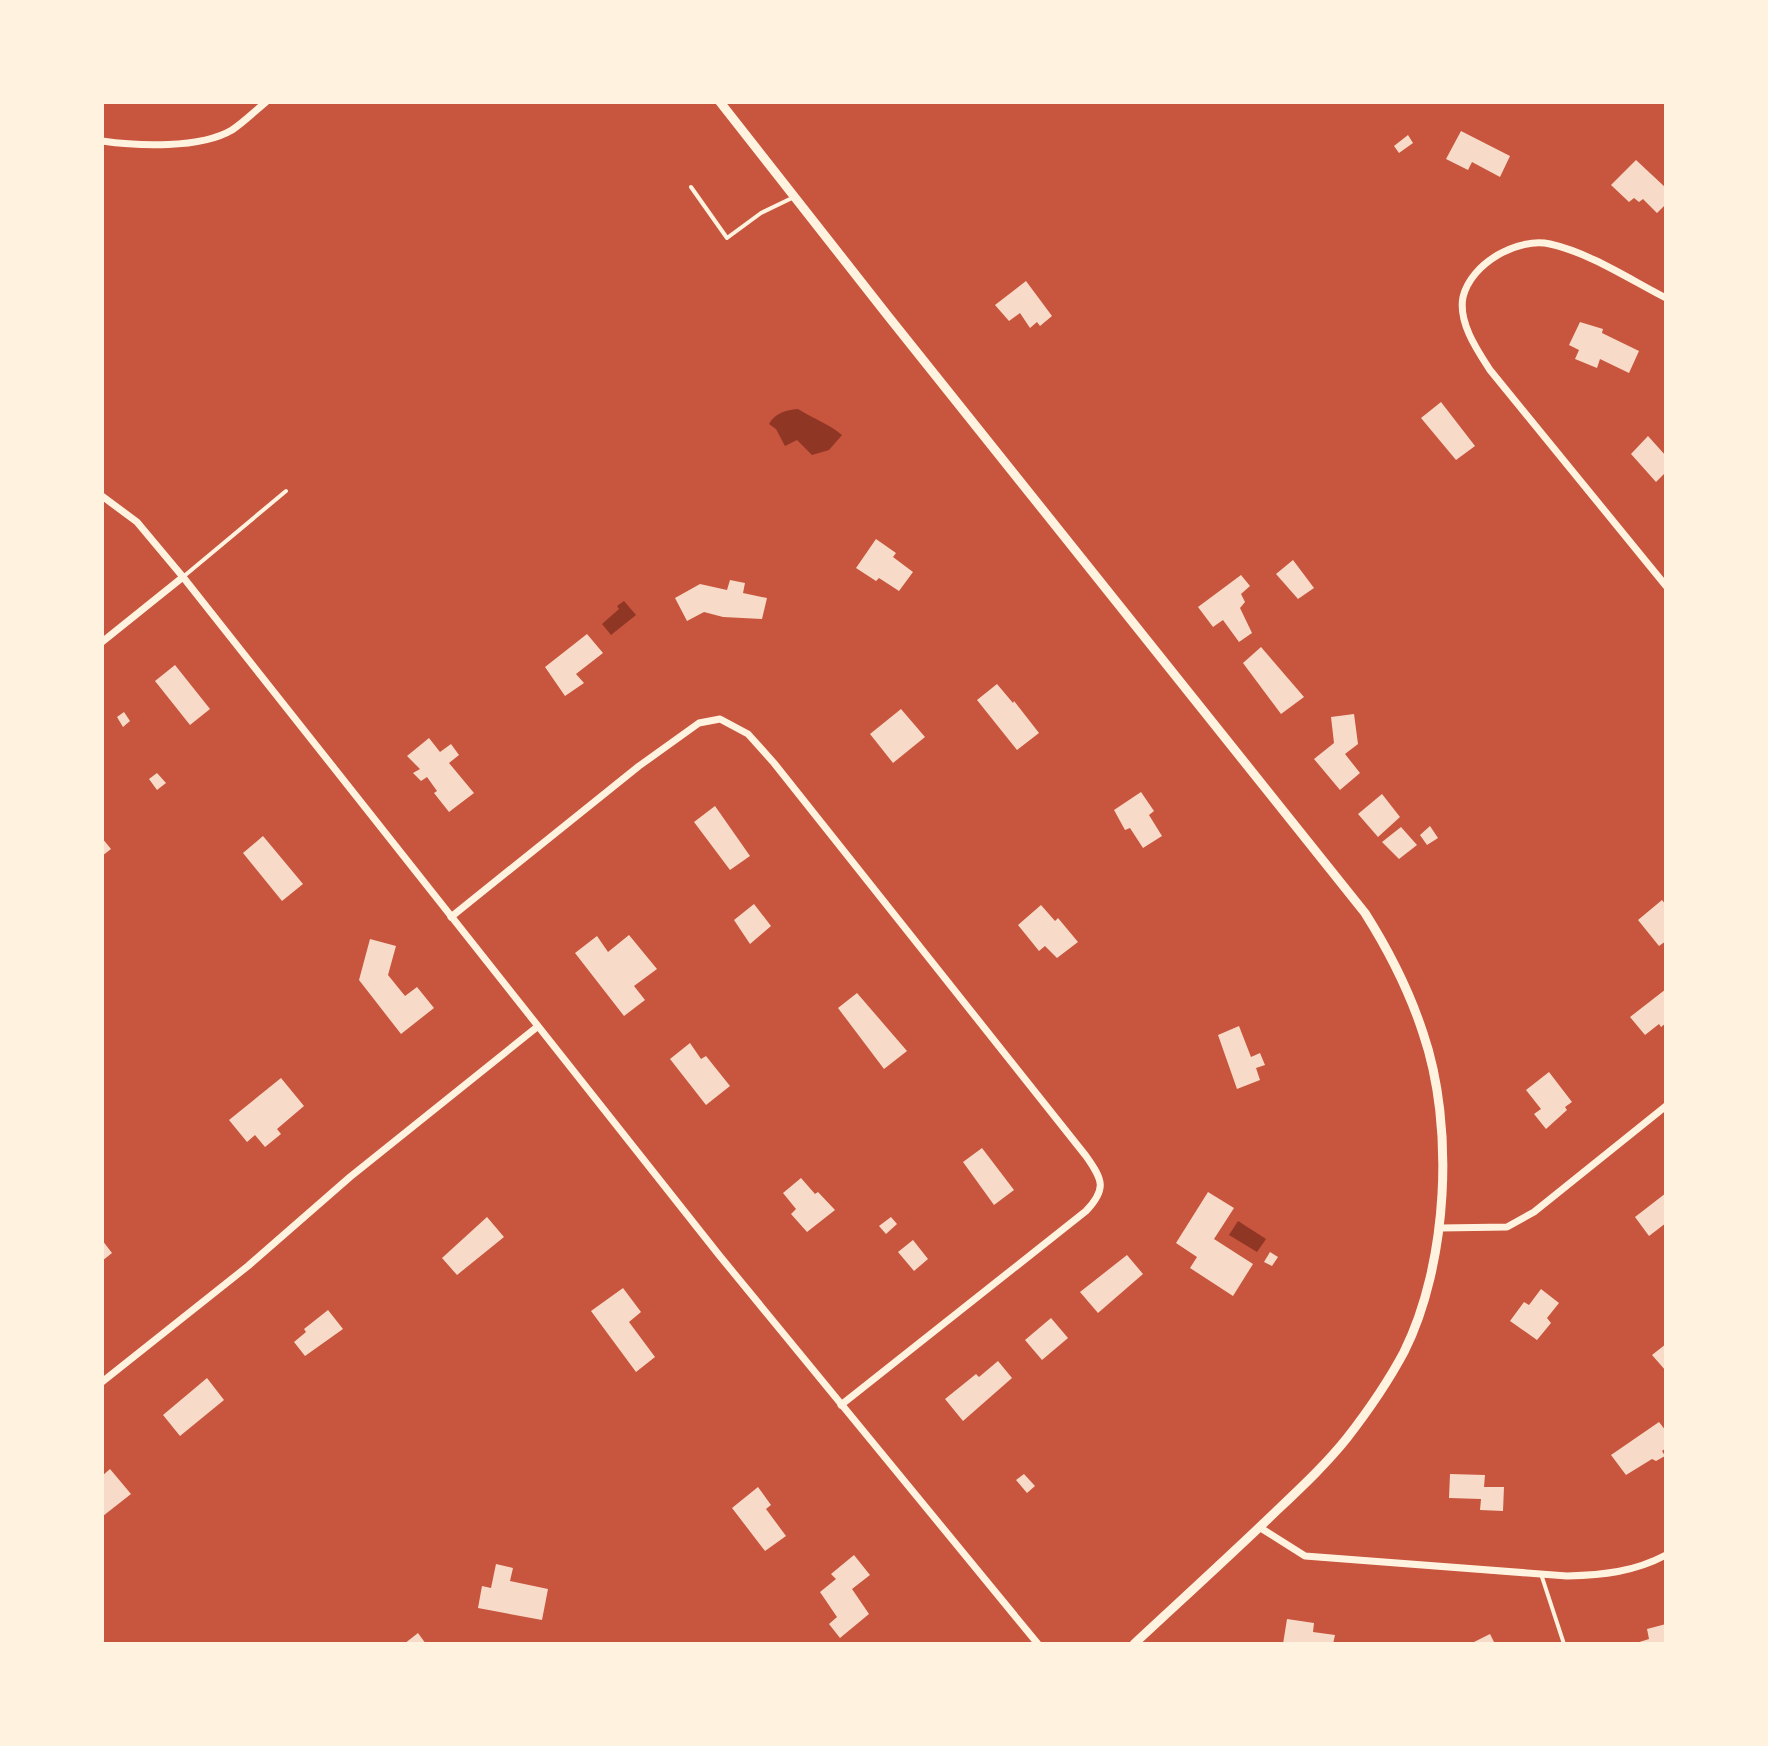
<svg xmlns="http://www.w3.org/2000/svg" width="1768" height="1746" viewBox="0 0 1768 1746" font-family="'Asap Condensed',sans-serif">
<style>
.water{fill:#8f3625}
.building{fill:#f7dbc8}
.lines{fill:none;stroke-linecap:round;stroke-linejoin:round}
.service{stroke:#fff3e0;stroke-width:4}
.minor{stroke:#fff3e0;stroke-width:7}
.tertiary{stroke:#fff3e0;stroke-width:9}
</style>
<rect width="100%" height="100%" fill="#c8553d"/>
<!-- water -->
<g class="water">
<path d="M798 409C812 418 831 425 842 435L829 450 812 455 797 440 785 446 776 429 769 424C775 413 786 410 798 409Z"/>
<polygon points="624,601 636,615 611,635 602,624 619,609 617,606"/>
<polygon points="1238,1221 1266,1239 1257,1252 1229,1235"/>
</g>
<!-- building -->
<g class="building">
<polygon points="1461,131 1510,156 1500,177 1472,162 1468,170 1446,159"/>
<polygon points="1408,135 1413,143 1399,153 1394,146"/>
<polygon points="1636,160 1666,188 1666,204 1657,213 1643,199 1639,202 1634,198 1629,202 1611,185"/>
<polygon points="1026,281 1052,316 1040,326 1037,322 1030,328 1020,313 1009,321 995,305"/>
<polygon points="1580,322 1603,329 1602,333 1639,351 1629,373 1600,359 1597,368 1575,359 1579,350 1569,345"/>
<polygon points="1441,402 1475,446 1456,460 1421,418"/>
<polygon points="1648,436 1666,456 1666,472 1656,482 1631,454"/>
<polygon points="876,539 896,553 893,557 913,572 899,591 879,578 876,581 856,568"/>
<polygon points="1293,560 1314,588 1298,599 1276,574"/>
<polygon points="1241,575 1250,586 1241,594 1245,602 1240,608 1252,633 1239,642 1223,620 1213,627 1198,607"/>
<polygon points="730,580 745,583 743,593 767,598 762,619 723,617 704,612 687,621 675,598 700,584 727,590"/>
<polygon points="587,634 603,653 576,674 584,683 565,696 545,667"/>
<polygon points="1261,647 1304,697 1281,714 1243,663"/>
<polygon points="175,665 210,709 190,725 155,681"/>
<polygon points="997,684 1013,703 1014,701 1039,733 1017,750 977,700"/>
<polygon points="901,709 925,737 893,763 870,734"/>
<polygon points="124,712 130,721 123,727 117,717"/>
<polygon points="1354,714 1358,744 1345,754 1360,773 1340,790 1314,759 1334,743 1331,717"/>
<polygon points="429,738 440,752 451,744 459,755 449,763 474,793 449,812 434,793 437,791 427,777 421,781 413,773 420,769 407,756"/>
<polygon points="157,773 166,783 157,790 149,779"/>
<polygon points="1141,792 1154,811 1149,815 1162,836 1143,848 1130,828 1125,830 1114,810"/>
<polygon points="1382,794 1400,817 1378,837 1358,814"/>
<polygon points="715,806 750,856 730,870 694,822"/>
<polygon points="1430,826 1438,838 1427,845 1420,835"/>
<polygon points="1401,827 1417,845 1399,859 1382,842"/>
<polygon points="263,836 303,884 282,901 243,853"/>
<polygon points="102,838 111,849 102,856"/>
<polygon points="1662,900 1666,905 1666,941 1659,946 1638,920"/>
<polygon points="754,904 771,926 750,944 734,920"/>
<polygon points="1041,905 1055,921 1058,918 1078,942 1057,958 1045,946 1039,951 1018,925"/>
<polygon points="629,935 657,969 634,986 645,1000 624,1016 575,953 597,936 608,952"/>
<polygon points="370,939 396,946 388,975 405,996 417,987 434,1008 401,1034 359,980"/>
<polygon points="1666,989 1666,1023 1661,1027 1659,1024 1645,1035 1630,1017"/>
<polygon points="857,993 907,1051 884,1069 838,1008"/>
<polygon points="1239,1026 1251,1057 1260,1053 1265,1065 1256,1068 1260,1080 1237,1089 1218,1035"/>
<polygon points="690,1043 701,1059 706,1056 730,1086 706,1105 670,1059"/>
<polygon points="1549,1072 1572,1102 1565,1107 1567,1110 1546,1129 1534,1114 1541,1109 1526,1090"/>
<polygon points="281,1078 304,1106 277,1129 281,1134 265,1147 255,1135 247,1142 229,1120"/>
<polygon points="982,1148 1014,1190 994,1205 963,1162"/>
<polygon points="801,1178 815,1194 818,1192 835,1210 807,1232 791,1214 796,1209 783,1193"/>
<polygon points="1208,1192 1234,1208 1214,1239 1253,1264 1233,1296 1190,1268 1197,1257 1176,1243"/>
<polygon points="1666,1193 1666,1223 1649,1236 1635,1217"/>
<polygon points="487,1217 504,1237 457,1275 442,1258"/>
<polygon points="891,1217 897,1224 886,1234 879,1226"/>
<polygon points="102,1240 112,1253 102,1261"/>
<polygon points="913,1240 928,1259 914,1271 898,1252"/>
<polygon points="1270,1252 1278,1257 1272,1266 1264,1262"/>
<polygon points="1127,1255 1143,1274 1098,1313 1080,1292"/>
<polygon points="623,1288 641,1312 629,1322 655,1357 636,1372 591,1311"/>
<polygon points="1541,1289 1559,1303 1547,1318 1551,1323 1537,1340 1510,1321 1524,1302 1529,1305"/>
<polygon points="328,1310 343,1329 305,1356 294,1342 306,1332 304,1329"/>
<polygon points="1051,1318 1068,1338 1042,1360 1025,1340"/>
<polygon points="1666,1344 1666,1371 1652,1355"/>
<polygon points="998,1361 1012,1378 963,1421 945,1399 976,1374 979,1377"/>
<polygon points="207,1378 224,1400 180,1436 163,1415"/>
<polygon points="1659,1422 1666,1431 1666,1448 1662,1451 1665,1456 1656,1461 1652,1459 1626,1475 1611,1455"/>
<polygon points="110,1469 131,1494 103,1516 102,1476"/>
<polygon points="1024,1474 1035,1486 1027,1493 1016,1480"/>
<polygon points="1450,1474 1485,1475 1484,1487 1504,1487 1503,1511 1480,1510 1481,1499 1449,1498"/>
<polygon points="758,1487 771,1505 766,1509 786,1536 765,1551 732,1508"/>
<polygon points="854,1555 870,1575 852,1589 869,1614 840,1638 829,1624 837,1617 820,1592 836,1579 831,1574"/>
<polygon points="496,1564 513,1568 510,1581 548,1589 542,1620 478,1608 482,1586 491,1588"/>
<polygon points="1287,1619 1314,1623 1313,1632 1335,1635 1333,1644 1283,1644"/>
<polygon points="1666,1624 1666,1644 1633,1644 1649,1639 1647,1629"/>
<polygon points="418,1633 426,1644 404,1644"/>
<polygon points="1490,1634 1495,1644 1470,1644"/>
</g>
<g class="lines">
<!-- service -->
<g class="service">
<polyline points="691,187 727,238 761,213 792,198"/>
<polyline points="183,577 286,491"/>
<polyline points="1541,1574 1564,1644"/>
</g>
<!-- minor -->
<g class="minor">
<path d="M102 141C137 146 200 149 232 130 244 122 255 111 266 102"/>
<path d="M1666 298C1629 279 1590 253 1550 244 1518 237 1471 263 1463 297 1458 322 1477 350 1490 370L1666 586"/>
<polyline points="102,496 137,522 183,577 719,1255 1038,1644"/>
<polyline points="102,642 183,577"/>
<path d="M451 917 639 766 699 723 720 719 748 734 774 763 1086 1156C1103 1180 1107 1189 1086 1211L841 1405"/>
<polyline points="1441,1228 1507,1227 1534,1212 1666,1106"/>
<polyline points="102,1382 248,1266 350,1177 537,1027"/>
<path d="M1259 1527 1305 1556 1567 1576C1603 1575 1634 1572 1666 1555"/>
</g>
<!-- tertiary -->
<path class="tertiary" d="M720 102 888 316 1365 913C1389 951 1409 990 1423 1033 1455 1126 1448 1264 1404 1352 1388 1382 1368 1411 1347 1438 1323 1468 1294 1494 1267 1520 1223 1562 1178 1603 1134 1644"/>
</g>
<!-- border -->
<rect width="1768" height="1746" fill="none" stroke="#fff3e0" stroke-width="208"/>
</svg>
